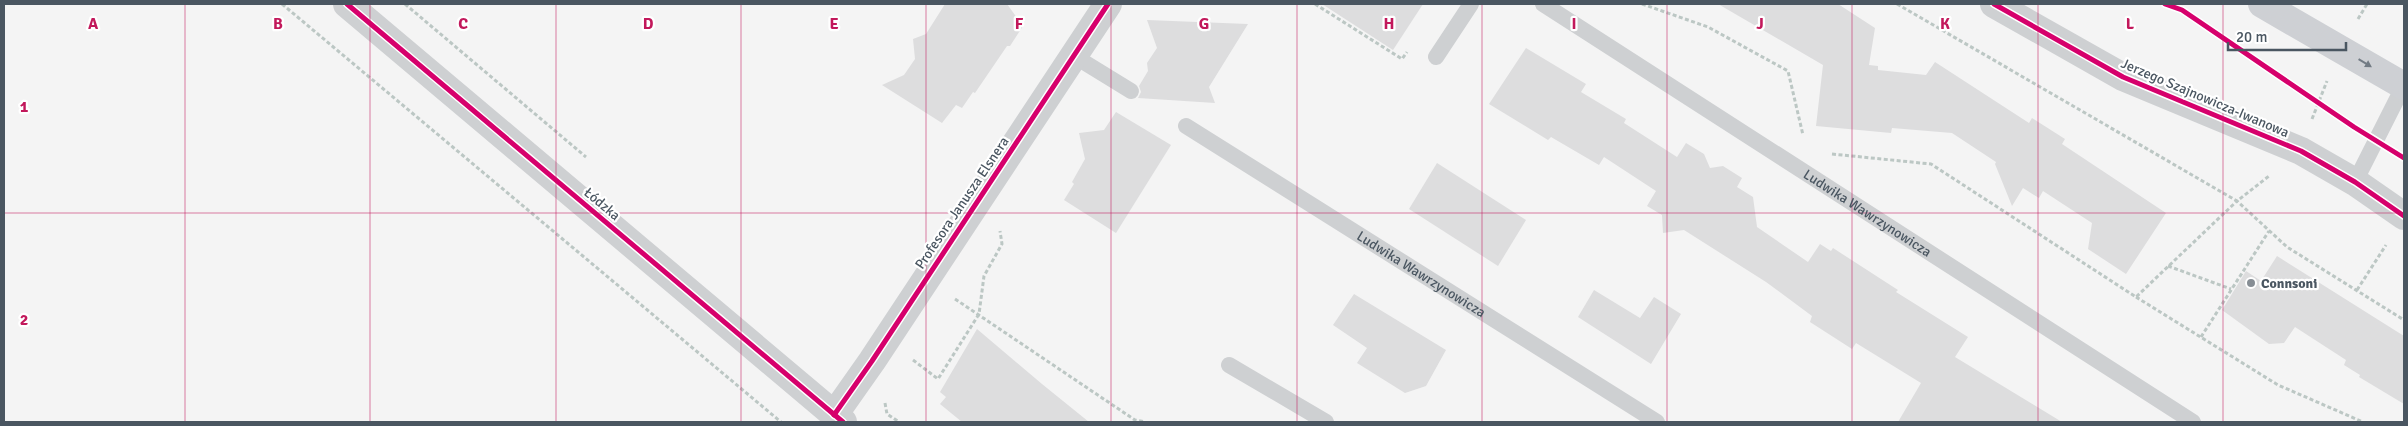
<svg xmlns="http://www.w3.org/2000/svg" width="2408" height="426" viewBox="0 0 2408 426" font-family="Signika,sans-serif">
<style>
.building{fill:#ddddde}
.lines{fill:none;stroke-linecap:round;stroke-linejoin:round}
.path{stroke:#bcc7c4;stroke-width:3;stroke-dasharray:4 2.5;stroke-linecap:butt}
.service{stroke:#ced0d2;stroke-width:16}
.minor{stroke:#ced0d2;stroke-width:28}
.tertiary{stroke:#ced0d2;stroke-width:28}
.secondary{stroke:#ced0d4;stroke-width:28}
.cycleway-casing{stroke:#fff;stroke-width:8}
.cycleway{stroke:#d6006c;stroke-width:5}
.oneway{fill:#727b84}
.grid{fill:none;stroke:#c2185b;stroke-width:1;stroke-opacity:0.55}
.poi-dot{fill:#868d94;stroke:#fff;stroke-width:2}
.labels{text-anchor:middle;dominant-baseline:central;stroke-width:4.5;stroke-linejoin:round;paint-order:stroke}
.street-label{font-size:14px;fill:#4a5661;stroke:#fff}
.poi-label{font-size:14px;font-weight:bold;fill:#4a5661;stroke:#fff;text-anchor:start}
.grid-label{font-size:16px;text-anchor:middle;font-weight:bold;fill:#c2185b;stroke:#fff;stroke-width:4.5;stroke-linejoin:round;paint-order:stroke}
</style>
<rect width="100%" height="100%" fill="#f4f4f4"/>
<!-- building -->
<g class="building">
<polygon points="945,4 1007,4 1023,26 1010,46 1007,46 975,93 973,92 962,108 956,105 942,123 882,85 904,75 915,59 913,39 926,34"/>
<polygon points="1322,4 1423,4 1393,50"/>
<polygon points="1718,4 1838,4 1875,28 1869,65 1878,66 1878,70 1926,75 1935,62 2029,123 2032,118 2065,139 2062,144 2166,213 2126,274 2088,249 2092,223 2043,191 2039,198 2023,188 2012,206 1995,164 1996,162 1952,133 1892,128 1891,133 1816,126 1823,65"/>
<polygon points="1147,20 1248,24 1209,87 1215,103 1138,98 1141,92 1139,86 1148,71 1147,63 1157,48"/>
<polygon points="1526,48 1586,84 1581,92 1626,119 1624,123 1677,157 1686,143 1704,154 1710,168 1723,166 1742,178 1737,187 1753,197 1757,227 1808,262 1820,244 1831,251 1833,248 1898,290 1896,292 1968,337 1955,357 2062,422 1898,422 1921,383 1856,343 1852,349 1810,322 1812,316 1766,282 1684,230 1663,233 1662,215 1647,206 1656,191 1604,157 1599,165 1551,137 1548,140 1489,104"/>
<polygon points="1116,112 1171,145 1116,233 1064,200 1074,184 1072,182 1085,159 1079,133 1104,130"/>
<polygon points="1437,163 1526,220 1498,266 1409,209"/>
<polygon points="2277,256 2404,336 2404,404 2359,377 2360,375 2344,365 2346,360 2295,327 2284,343 2269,344 2222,310 2246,271 2261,281"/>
<polygon points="1594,290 1640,318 1654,297 1681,314 1651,364 1578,317"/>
<polygon points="1354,294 1446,350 1426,386 1405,393 1357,363 1367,348 1333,325"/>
<polygon points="977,329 1042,384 1089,422 962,422 940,404 946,397 940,392"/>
</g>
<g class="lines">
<!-- path -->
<g class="path">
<polyline points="282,4 781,422"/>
<polyline points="405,4 586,157"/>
<polyline points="1315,4 1402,59 1407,52"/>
<polyline points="1642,4 1708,27 1788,71 1803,135"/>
<polyline points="1897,4 2237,201 2269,176"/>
<polyline points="2358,19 2367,4"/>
<polyline points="2312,119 2327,81"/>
<polyline points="1832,154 1931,164 2136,297 2237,201 2287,247 2404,320"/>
<polyline points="2168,266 2231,289"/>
<polyline points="2357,290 2386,245"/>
<polyline points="2136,297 2278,385 2363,422"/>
<polyline points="955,299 1135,420 1145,422"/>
<polyline points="2201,337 2269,231"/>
<polyline points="913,360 938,379 979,314 984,276 1002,244 1000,231"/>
<polyline points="885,403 887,414 899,422"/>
</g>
<!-- service -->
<g class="service">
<path id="s1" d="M1543 4 2193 422"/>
<polyline points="1074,56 1131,91"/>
<polyline points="1436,57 1471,4"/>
<path id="s2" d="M1186 126 1657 422"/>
<polyline points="2355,182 2404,85"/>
<polyline points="1229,365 1326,422"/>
</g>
<!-- minor -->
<g class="minor">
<polyline points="1994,4 2123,77 2301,151 2355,182 2404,216"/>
<polyline points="834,415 872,361 1108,4"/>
</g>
<!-- tertiary -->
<polyline class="tertiary" points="347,4 843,422"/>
<!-- secondary -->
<polyline class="secondary" points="2262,4 2404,86"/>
<!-- cycleway casing -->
<g class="cycleway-casing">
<g id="cycleway">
<polyline points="347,4 843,422"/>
<polyline points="1994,4 2123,77 2301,151 2355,182 2404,216"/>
<polyline points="2165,4 2182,10 2354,127 2404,158"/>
<polyline points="834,415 872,361 1108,4"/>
</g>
</g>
<!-- cycleway -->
<use href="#cycleway" class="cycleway"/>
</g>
<!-- one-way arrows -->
<defs><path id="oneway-solid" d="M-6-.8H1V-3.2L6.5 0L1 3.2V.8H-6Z" transform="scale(1.25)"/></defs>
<use class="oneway" href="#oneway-solid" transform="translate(2365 63) rotate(31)"/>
<!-- grid -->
<path class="grid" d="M185 4V422M370 4V422M556 4V422M741 4V422M926 4V422M1111 4V422M1297 4V422M1482 4V422M1667 4V422M1852 4V422M2038 4V422M2223 4V422M4 213H2404"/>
<!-- markers -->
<circle class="poi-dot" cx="2251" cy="283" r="5"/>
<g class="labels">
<!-- street labels -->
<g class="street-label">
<text transform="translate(2205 98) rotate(23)">Jerzego Szajnowicza-Iwanowa</text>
<text transform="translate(962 203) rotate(-56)">Profesora Janusza Elsnera</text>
<text transform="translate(602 204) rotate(40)">Łódzka</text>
<text stroke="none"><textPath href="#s1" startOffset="386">Ludwika Wawrzynowicza</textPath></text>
<text stroke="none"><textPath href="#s2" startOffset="278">Ludwika Wawrzynowicza</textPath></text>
</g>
<!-- poi labels -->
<g class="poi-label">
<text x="2261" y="283">Connsoni</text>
</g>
</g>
<g class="grid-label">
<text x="93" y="29">A</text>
<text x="278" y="29">B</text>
<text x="463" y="29">C</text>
<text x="648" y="29">D</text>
<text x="834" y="29">E</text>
<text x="1019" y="29">F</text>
<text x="1204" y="29">G</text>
<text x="1389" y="29">H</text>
<text x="1574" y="29">I</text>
<text x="1760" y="29">J</text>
<text x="1945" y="29">K</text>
<text x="2130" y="29">L</text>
<text x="24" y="112">1</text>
<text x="24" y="325">2</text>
</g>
<!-- border -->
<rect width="2408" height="426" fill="none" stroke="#4a5661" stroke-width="10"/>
<!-- scale -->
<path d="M2228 42v8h118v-8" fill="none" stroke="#4a5661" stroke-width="2.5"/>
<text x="2236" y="42" font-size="15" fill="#4a5661" stroke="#ffffff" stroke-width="4" paint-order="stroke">20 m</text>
</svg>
